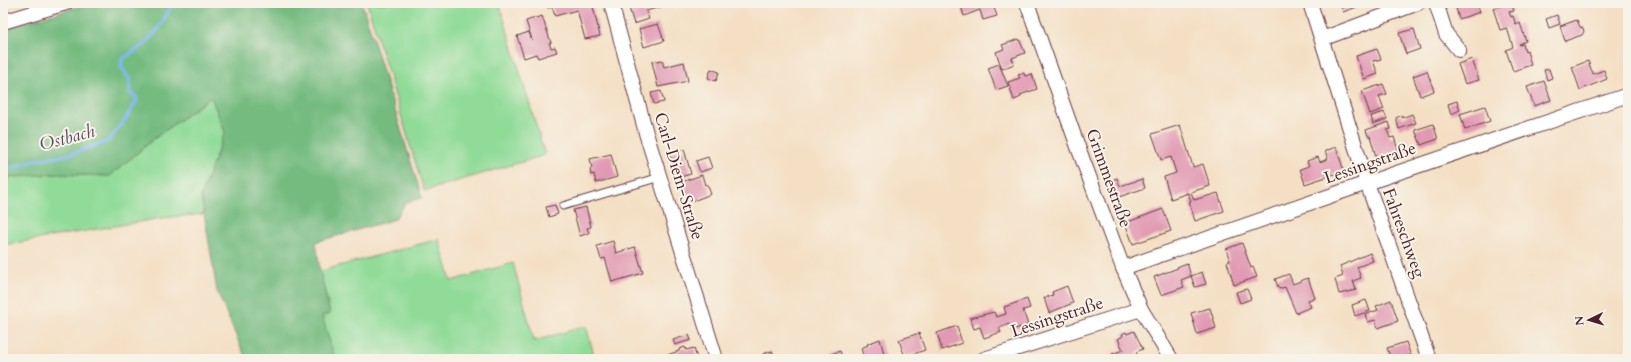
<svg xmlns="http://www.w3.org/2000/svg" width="1631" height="362" viewBox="0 0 1631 362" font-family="Cardo,serif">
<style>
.green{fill:#90db98;stroke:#6d7d62}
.forest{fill:#74bb80;stroke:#5f6d56}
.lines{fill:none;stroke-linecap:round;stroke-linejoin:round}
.stream{stroke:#80b7ef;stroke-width:3.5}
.building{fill:#e19ab3}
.lane-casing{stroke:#643c42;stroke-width:9}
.street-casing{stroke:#643c42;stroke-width:16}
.lane{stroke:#fff;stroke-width:7}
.street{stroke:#fff;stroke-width:14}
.labels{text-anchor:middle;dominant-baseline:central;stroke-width:4;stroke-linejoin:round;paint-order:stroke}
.street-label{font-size:17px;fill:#4a1f2b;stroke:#f7f3e8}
.water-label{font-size:18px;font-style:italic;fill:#5a4d66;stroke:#f7f3e8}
</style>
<rect width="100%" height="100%" fill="#f7f3e8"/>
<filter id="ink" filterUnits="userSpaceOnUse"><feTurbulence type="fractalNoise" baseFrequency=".025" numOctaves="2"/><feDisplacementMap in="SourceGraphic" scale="8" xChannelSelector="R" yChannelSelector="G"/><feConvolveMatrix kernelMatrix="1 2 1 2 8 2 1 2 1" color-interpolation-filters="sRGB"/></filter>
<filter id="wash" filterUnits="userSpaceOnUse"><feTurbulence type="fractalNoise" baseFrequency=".012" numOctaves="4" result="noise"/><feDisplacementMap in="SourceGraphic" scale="16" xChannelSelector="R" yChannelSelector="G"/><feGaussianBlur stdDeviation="0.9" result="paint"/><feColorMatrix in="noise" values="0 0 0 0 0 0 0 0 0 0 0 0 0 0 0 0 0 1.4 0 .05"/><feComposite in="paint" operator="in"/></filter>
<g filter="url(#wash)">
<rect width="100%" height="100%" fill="#f4dfc4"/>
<!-- green -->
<g class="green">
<polygon points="367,3 499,3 545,155 424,191"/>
<polygon points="211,97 225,132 201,195 204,214 162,218 3,245 3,178 51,174 110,176 155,138"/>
<polygon points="439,239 451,281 513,263 534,341 586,326 595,359 408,359 403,356 335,359 322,316 330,314 320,271"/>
</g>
<!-- forest -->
<polygon class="forest" points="91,3 362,3 422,198 406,202 395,219 316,242 320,271 330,314 322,316 335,359 246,359 217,291 201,195 225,132 211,97 155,138 110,176 51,174 3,178 3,29"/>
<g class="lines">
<!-- stream -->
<polyline class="stream" points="3,171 36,160 68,155 108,141 125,120 136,102 137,98 130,93 130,80 121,67 122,59 144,45 159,28 173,3"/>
</g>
<g id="blocks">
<!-- building -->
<g class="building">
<polygon points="546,3 556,3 557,6 566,3 576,3 576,6 592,3 600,36 585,39 577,10 555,16 552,7 548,8"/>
<polygon points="643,3 668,3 668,5 646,11 649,19 634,24 629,8"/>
<polygon points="960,3 998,3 993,5 997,16 983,20 980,10 964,16"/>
<polygon points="1340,3 1356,3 1357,7 1343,12"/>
<polygon points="1459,3 1477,3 1480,12 1459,19 1455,4"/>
<polygon points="1511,3 1514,11 1509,12 1511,17 1513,16 1516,25 1520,23 1526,41 1519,44 1520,45 1523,44 1525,52 1527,51 1531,65 1513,71 1506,50 1513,47 1507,28 1500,30 1493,8"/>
<polygon points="1557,15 1560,24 1549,28 1546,19"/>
<polygon points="542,16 551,43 549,43 551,48 555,47 557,52 538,58 536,54 524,58 517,36 529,32 532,40 526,21"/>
<polygon points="1577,20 1580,27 1583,28 1584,31 1582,35 1565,41 1560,26"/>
<polygon points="658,24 664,41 644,47 639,29"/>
<polygon points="1414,29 1420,49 1406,54 1399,33"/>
<polygon points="1019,39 1025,53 1012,58 1014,64 1002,69 996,52 1004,49 1002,45"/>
<polygon points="1377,49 1381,59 1373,61 1378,74 1364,79 1356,56"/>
<polygon points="1472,59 1479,80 1465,84 1458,64"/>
<polygon points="662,60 664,67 684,62 688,81 658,87 652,62"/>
<polygon points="1588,61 1593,74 1604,70 1607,79 1580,90 1572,67"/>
<polygon points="999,64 1008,86 996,90 988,68"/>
<polygon points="711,69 719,72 716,81 708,78"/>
<polygon points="1549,69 1552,78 1547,80 1544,70"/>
<polygon points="1427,71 1434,91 1420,96 1413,76"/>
<polygon points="1024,73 1025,76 1032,74 1037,89 1020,95 1021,97 1014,100 1008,82 1020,78 1018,75"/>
<polygon points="1544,81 1551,100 1534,106 1527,87"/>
<polygon points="1383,84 1387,94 1379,96 1384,109 1370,114 1362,91"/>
<polygon points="661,91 664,102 654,104 651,93"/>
<polygon points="1457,101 1460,110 1451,114 1448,104"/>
<polygon points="1485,106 1490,121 1465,130 1460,114"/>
<polygon points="1384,112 1387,119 1373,124 1371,116"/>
<polygon points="1412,114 1416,123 1399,129 1396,118 1402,115 1402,118"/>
<polygon points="1389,122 1391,129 1387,130 1390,138 1394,137 1399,153 1377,160 1370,136 1368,136 1366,130"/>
<polygon points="1433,124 1438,139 1421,145 1415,130"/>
<polygon points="1180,125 1193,167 1203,164 1210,186 1191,192 1194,200 1218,193 1224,211 1195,221 1189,202 1191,201 1188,193 1171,199 1164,177 1176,173 1171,157 1161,160 1152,134"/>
<polygon points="1336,147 1344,171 1305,184 1300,169 1309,166 1307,161 1318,157 1320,162 1328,159 1325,151"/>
<polygon points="684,149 691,174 680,177 678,171 675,172 669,154"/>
<polygon points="611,154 617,177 596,183 594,174 591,175 590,169 592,168 590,159"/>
<polygon points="708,157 712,168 700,172 696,161"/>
<polygon points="702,175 705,185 707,184 711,194 688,203 681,182"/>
<polygon points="1117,178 1120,186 1142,179 1145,188 1116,198 1110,181"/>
<polygon points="555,205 558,214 549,217 546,207"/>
<polygon points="586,207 591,227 587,228 589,233 580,236 573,210"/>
<polygon points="1163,209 1171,231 1133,244 1125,223"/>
<polygon points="613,241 616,253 635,247 643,273 612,282 605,258 601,259 597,246"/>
<polygon points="1242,243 1251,268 1253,267 1257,277 1234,285 1227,262 1230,261 1226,249"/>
<polygon points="1370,253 1373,261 1357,267 1361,278 1353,281 1356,290 1339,294 1335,279 1343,276 1340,266"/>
<polygon points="1187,263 1191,276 1181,280 1184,287 1161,295 1154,277 1178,268 1177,267"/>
<polygon points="1202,272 1206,284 1195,287 1191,276"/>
<polygon points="1289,274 1293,284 1308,278 1315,298 1308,300 1311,307 1296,313 1285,287 1279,289 1275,279"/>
<polygon points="1067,286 1073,303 1049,313 1044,298 1053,295 1052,292"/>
<polygon points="1247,289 1251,299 1240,303 1236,292"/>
<polygon points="1027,299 1030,308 1023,310 1028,325 1011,330 1009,324 999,328 1001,332 984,338 980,327 974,329 970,318 994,312 996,317 1006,314 1004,307"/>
<polygon points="1366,300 1370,311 1355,316 1352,305"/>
<polygon points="1391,300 1398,321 1378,328 1375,320 1368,322 1365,315 1378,310 1376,306"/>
<polygon points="1210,308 1216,328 1197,334 1191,313"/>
<polygon points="957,326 962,343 942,350 937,333"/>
<polygon points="1134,331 1143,349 1136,352 1139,358 1136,359 1114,359 1112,354 1123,350 1118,339 1123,336 1122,334 1126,332 1127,334"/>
<polygon points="919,333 925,350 905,357 899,340"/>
<polygon points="689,335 691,340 675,345 673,340"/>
<polygon points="880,339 885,358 864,359 861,348 868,345 867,344"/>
<polygon points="1406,342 1412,359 1391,359 1387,348"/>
<polygon points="685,347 686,350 694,348 697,359 664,359 664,356 679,351 679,349"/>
<polygon points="772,351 775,359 764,359 763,354"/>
<polygon points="840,351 843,359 823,359 823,357"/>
</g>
</g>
</g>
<g filter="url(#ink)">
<use href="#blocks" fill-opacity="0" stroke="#643c42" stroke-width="1"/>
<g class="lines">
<!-- lane casing -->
<g class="lane-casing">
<polyline id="lane" points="563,206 660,177"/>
</g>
<!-- street casing -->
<g class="street-casing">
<g id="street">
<polyline points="611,3 646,133 716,359"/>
<polyline points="1027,3 1078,147 1123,268 1141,309 1171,359"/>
<polyline points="1310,3 1367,183 1429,359"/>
<polyline points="1436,3 1446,34 1459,50"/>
<polyline points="3,22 66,3"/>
<polyline points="1322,39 1418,3"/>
<polyline points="1123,268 1367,183 1628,95"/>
<polyline points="984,359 1141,309"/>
</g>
</g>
<!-- lane -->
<use href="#lane" class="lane"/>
<!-- street -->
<use href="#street" class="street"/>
</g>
</g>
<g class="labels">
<!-- street labels -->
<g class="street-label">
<text transform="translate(1370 163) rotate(-19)">Lessingstraße</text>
<text transform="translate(679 176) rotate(73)">Carl-Diem-Straße</text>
<text transform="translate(1109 178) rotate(70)">Grimmestraße</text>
<text transform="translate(1404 233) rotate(70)">Fahreschweg</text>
<text transform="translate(1057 317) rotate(-18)">Lessingstraße</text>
</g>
<!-- water labels -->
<g class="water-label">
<text transform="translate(67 138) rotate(-15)">Ostbach</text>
</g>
</g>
<!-- margin -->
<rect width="1631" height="362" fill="none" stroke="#f7f3e8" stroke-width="16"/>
<!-- north arrow -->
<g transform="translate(1589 320) rotate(265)" stroke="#f7f3e8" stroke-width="3" paint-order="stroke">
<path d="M0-3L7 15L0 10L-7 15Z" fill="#4a1f2b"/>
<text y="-6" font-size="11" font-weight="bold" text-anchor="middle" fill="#4a1f2b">N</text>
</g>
</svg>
